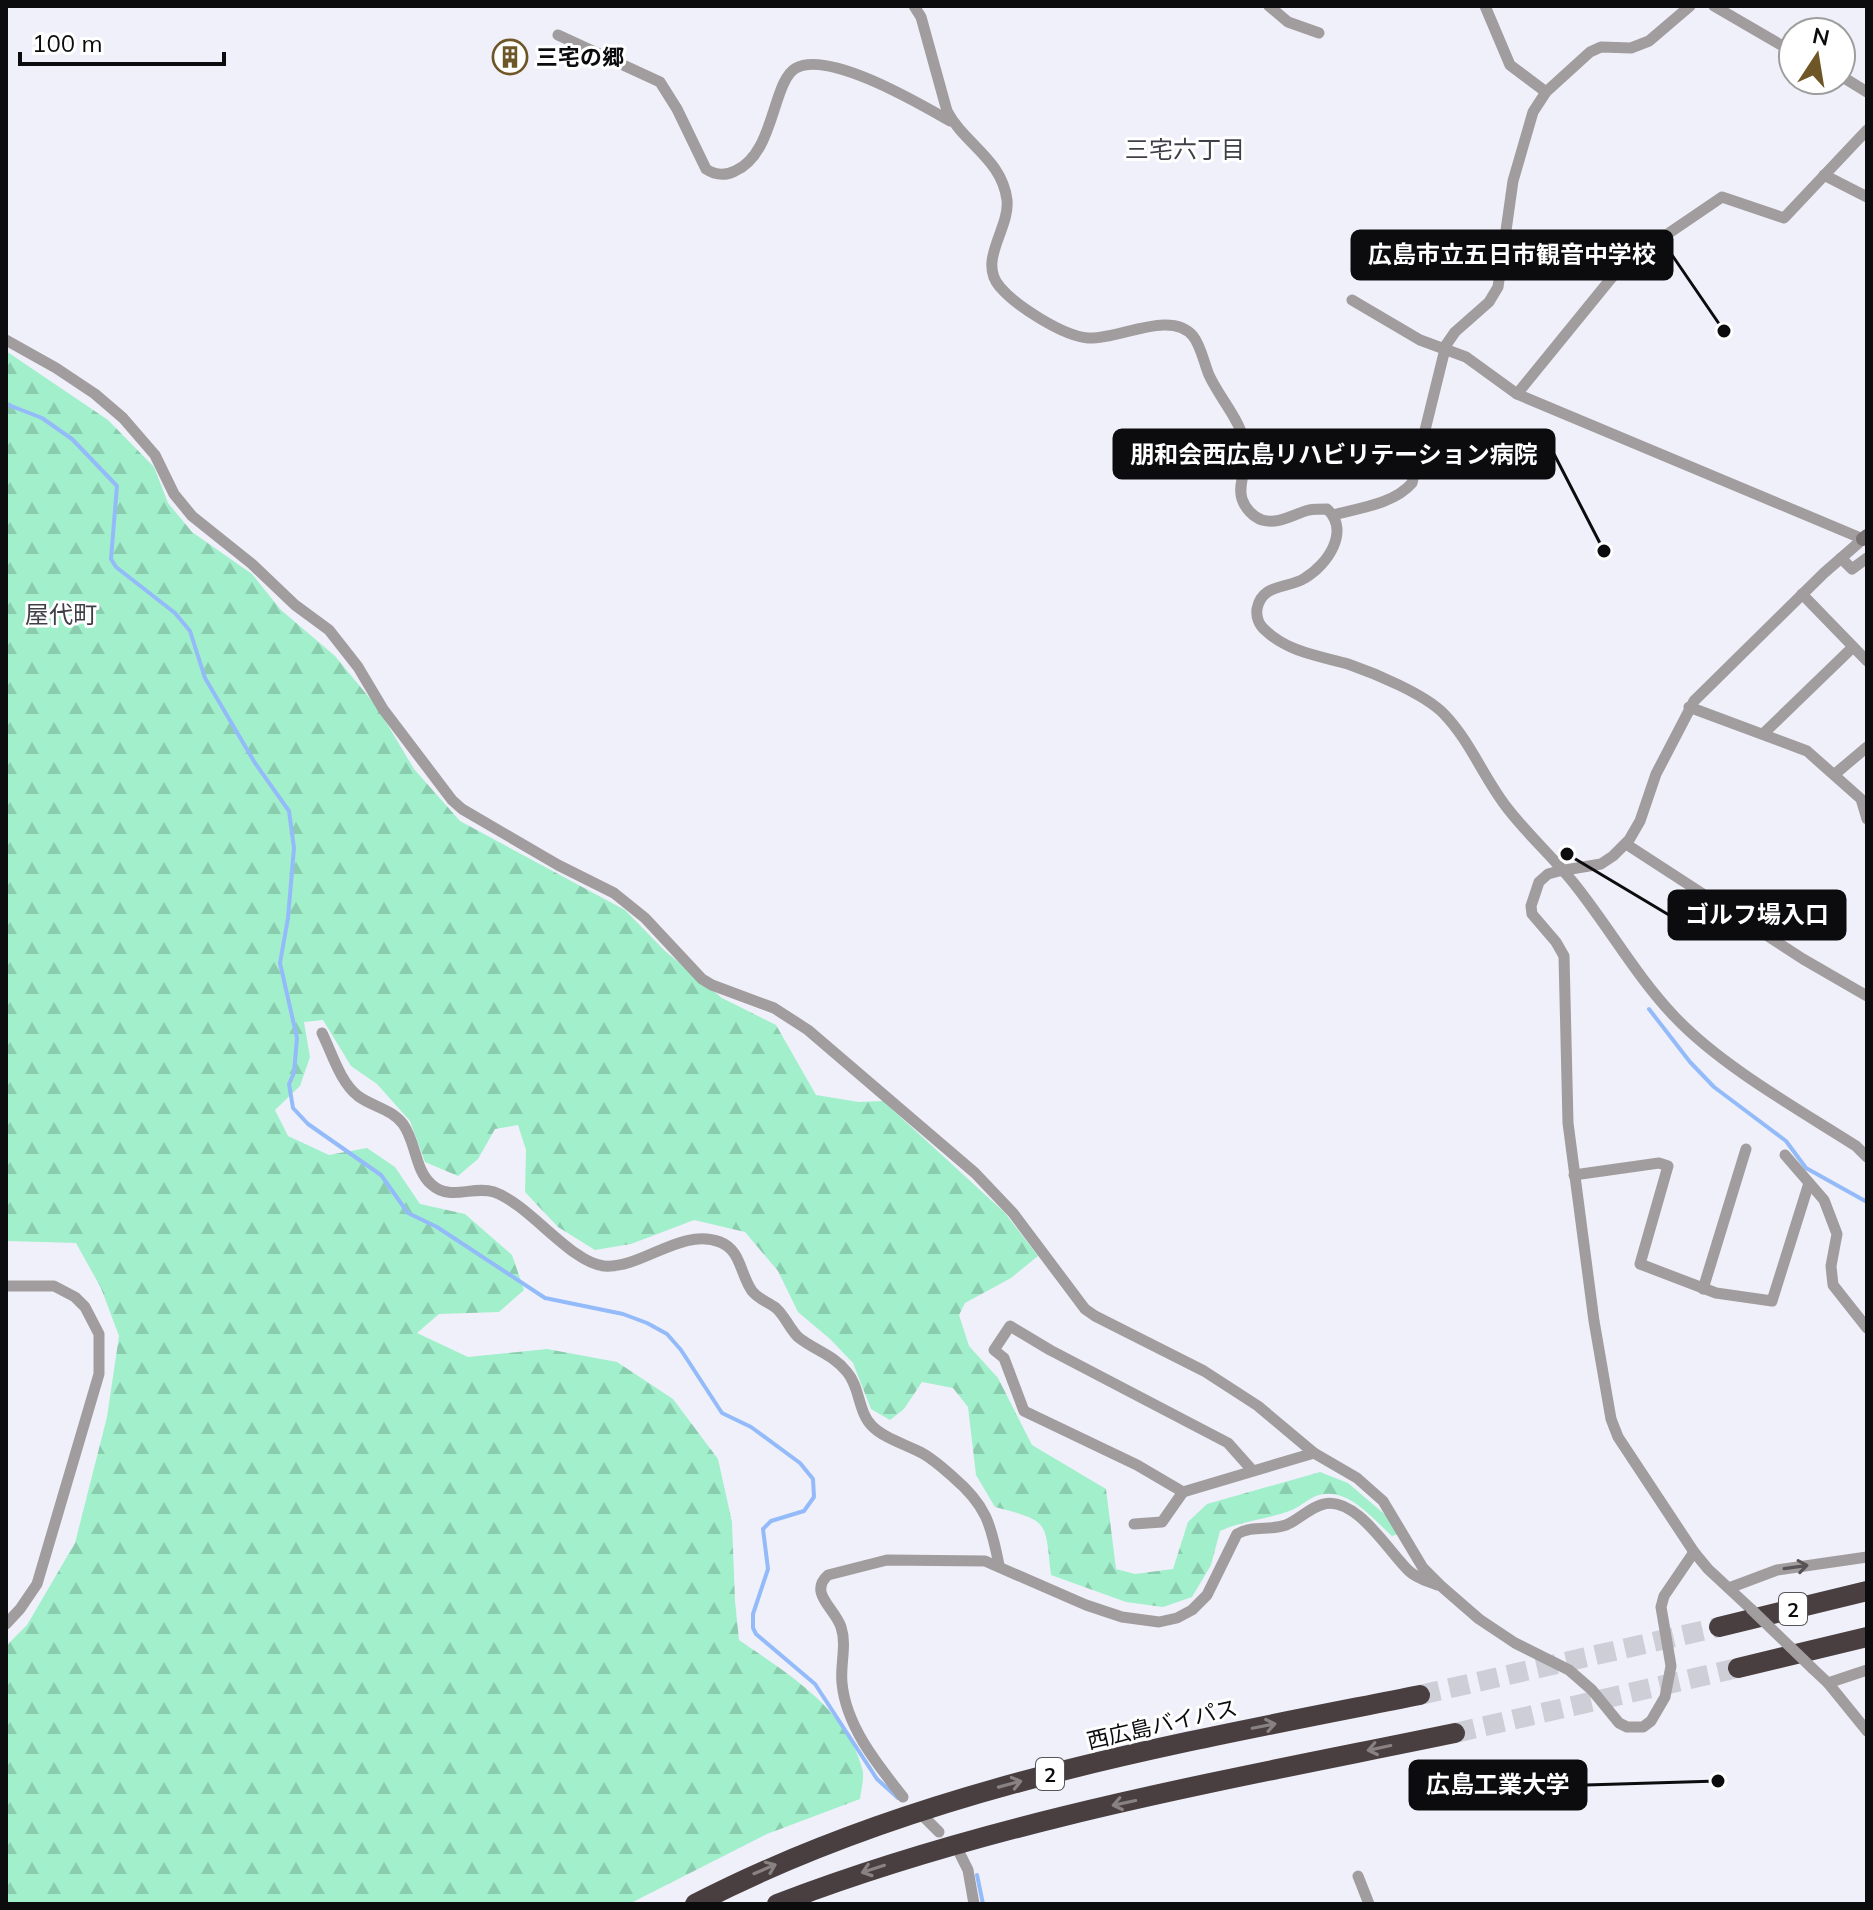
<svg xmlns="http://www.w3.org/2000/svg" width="1873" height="1910" viewBox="0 0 1873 1910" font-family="Mulish,'Noto Sans JP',sans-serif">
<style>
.forest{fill:url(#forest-firs)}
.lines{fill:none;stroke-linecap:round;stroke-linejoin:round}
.stream{stroke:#94bbf9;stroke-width:4}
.highway-tunnel{stroke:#ceced7;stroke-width:20;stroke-dasharray:20 10;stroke-linecap:butt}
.street{stroke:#a19c9d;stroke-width:11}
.secondary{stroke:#7b7474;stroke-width:14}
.highway{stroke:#493f40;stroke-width:20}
.street-bridge{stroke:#a19c9d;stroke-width:11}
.oneway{stroke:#565456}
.oneway2{stroke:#898283}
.labels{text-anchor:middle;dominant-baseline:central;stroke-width:6;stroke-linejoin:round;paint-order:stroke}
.shield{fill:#fff;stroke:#555557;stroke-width:2}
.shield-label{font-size:20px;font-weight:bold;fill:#0c0c0f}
.poi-label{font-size:22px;font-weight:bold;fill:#0c0c0f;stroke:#fff;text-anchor:start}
.street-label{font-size:22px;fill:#0c0c0f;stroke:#fff}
.neighbourhood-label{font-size:24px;fill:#3f3f47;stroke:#fff}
.leader{fill:none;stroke:#0c0c0f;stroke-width:3}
.callout-dot{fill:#0c0c0f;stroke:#fff;stroke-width:3}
.callout{fill:#0c0c0f;stroke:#0c0c0f;stroke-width:3}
.callout-label{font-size:24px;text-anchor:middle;font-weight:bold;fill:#fff}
</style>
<defs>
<pattern id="forest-firs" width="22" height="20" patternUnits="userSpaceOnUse" patternTransform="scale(2)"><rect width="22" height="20" fill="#a2efcc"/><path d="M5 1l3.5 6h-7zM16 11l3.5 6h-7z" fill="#8accae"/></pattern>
</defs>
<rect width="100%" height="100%" fill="#f0f0fa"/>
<!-- forest -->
<path class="forest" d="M6 351 108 420 154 467 168 503 192 532 252 574 281 610 335 656 377 707 414 769 460 821 625 910 665 951 722 998 776 1025 816 1095 859 1102 883 1101 1004 1212 1038 1256 1011 1278 965 1303 959 1315 969 1346 998 1378 1032 1445 1106 1489 1116 1569 1135 1574 1173 1569 1188 1522 1207 1504 1320 1472 1348 1483 1389 1518 1398 1534 1392 1536C1372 1518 1348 1487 1319 1495 1309 1498 1301 1506 1292 1510 1269 1519 1244 1520 1220 1531L1211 1565 1192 1597 1163 1607 1126 1602 1051 1575C1045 1520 1049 1521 995 1507L976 1475 968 1407 953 1388 922 1382 904 1409 890 1420 871 1409 853 1363 830 1339 798 1312 778 1271 745 1232 694 1220 631 1244 595 1250 558 1227 525 1192 526 1150 518 1125 495 1129 478 1159 458 1176 425 1162 410 1121 377 1084 351 1066 323 1020 304 1022 310 1057 300 1086 275 1110 288 1136 329 1155 367 1148 395 1167 420 1204 465 1214 512 1255 524 1290 499 1312 439 1314 417 1333 468 1357 547 1349 617 1362 673 1399 718 1459 732 1522 735 1601 739 1640C787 1673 846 1708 862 1768 865 1777 861 1790 860 1799L767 1834 629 1904H6V1646L27 1625 75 1543 107 1417 119 1336 101 1288 76 1243 6 1241Z"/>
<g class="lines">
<!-- stream -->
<g class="stream">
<polyline points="6,404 42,418 72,439 117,486 111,559 116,567 175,613 190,631 205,678 255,763 289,811 294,848 288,918 280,963 297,1038 294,1073 289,1084 293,1108 308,1124 381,1175 408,1213 437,1227 545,1298 623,1314 647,1323 667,1334 681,1350 722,1413 751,1427 800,1463 813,1479 814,1497 804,1511 771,1521 763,1529 768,1569 753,1614 753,1628 756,1634 815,1684 877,1779 898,1798"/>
<polyline points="1649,1009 1690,1062 1714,1087 1786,1141 1806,1168 1867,1202"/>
<polyline points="977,1875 983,1904"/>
</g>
<!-- highway-tunnel -->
<g class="highway-tunnel">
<polyline points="1420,1695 1719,1627"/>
<polyline points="1455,1733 1738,1668"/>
</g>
<!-- street -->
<g class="street">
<path d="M914 6 921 17 947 111C964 144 1002 159 1007 200 1010 229 977 261 1000 287 1016 306 1063 336 1088 338 1118 340 1171 309 1193 336 1201 346 1204 363 1209 375 1221 401 1243 422 1246 451 1248 467 1237 484 1242 499 1245 508 1253 517 1262 520 1279 525 1293 514 1309 510 1315 509 1322 509 1327 509 1351 531 1327 565 1305 578 1288 589 1262 583 1257 609 1256 617 1259 625 1265 630 1288 652 1319 656 1348 664 1374 673 1425 694 1444 714 1471 742 1484 779 1508 809 1529 836 1555 859 1576 886 1610 929 1637 977 1674 1016 1721 1066 1798 1109 1856 1146L1867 1157"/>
<polyline points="1269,6 1288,22 1319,33"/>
<polyline points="1485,6 1510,65 1546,92"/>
<polyline points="1714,6 1793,52"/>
<path d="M558 35 660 82 677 109 706 169C715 175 725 176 735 171 775 154 772 81 796 68 829 50 920 104 950 121"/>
<polyline points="1841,76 1867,92"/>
<polyline points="1824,175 1867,197"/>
<polyline points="1352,300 1420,340 1466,357 1517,394 1863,539 1824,573 1694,701 1656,774 1640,821 1629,840 1613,856 1601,864 1559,871 1548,874 1539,882 1531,906 1532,914 1556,942 1564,956 1568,1123 1594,1321 1611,1419 1618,1437 1694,1552 1708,1569 1751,1609"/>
<polyline points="6,340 56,368 95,394 123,418 155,455 174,494 192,516 252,564 295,605 329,630 358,667 383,709 452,800 462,809 558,865 614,893 645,918 702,979 712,985 774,1008 808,1030 975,1173 1013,1213 1085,1309 1095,1316 1204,1371 1258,1406 1314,1453 1357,1478 1383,1501 1423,1568 1441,1586 1479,1619 1515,1643 1569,1670 1592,1690 1619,1723 1627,1727 1643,1727 1651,1721 1665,1697 1671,1666 1661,1607 1664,1596 1694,1552"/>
<polyline points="1517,394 1622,265 1722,197 1784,218 1867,130"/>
<path d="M1333 515C1359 508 1394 504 1412 483L1446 345 1455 332 1489 302 1498 287 1513 181 1533 112 1546 92 1590 52 1601 47 1631 48 1649 41 1690 6"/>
<polyline points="1841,558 1852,569 1867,558"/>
<polyline points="1802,594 1867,661"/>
<polyline points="1689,707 1807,751 1861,799 1867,819"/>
<polyline points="1763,734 1853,647"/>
<polyline points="1835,774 1867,747"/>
<polyline points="1626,844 1803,959 1867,996"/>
<path d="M322 1033C332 1053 340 1082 358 1096 373 1107 392 1109 403 1124 416 1142 415 1170 431 1184 450 1202 473 1185 494 1192 529 1204 571 1263 604 1266 642 1269 681 1227 720 1242 741 1250 740 1274 752 1291 758 1299 768 1302 776 1308 785 1316 789 1328 798 1337 814 1350 834 1355 847 1372 860 1387 858 1412 872 1426 884 1438 904 1444 920 1452 932 1458 943 1468 953 1477 986 1505 991 1524 999 1565"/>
<polyline points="1785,1155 1824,1200 1837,1234 1831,1266 1833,1285 1867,1328"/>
<polyline points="1574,1175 1659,1163 1668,1166 1640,1264 1716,1293 1772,1301 1809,1183"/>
<polyline points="6,1286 54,1286 75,1297 85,1307 99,1334 99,1374 37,1584 20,1609 6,1624"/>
<polyline points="1703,1289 1746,1149"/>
<polyline points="1252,1470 1228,1443 1050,1350 1010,1326 994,1350 1004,1358 1024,1411 1137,1465 1183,1492 1314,1453"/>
<polyline points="1134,1524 1162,1522 1183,1492"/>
<polyline points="1729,1588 1777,1570 1867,1557"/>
<polyline points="1812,1668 1828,1683 1867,1731"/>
<polyline points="1828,1683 1867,1670"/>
<path d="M903 1797C877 1764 846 1726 842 1683 840 1665 847 1645 841 1627 835 1608 808 1593 828 1575L887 1560 985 1561 1086 1605 1122 1617 1159 1622 1177 1618 1192 1610 1207 1595 1237 1534C1253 1525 1269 1531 1286 1525 1299 1520 1310 1507 1324 1504 1356 1496 1389 1552 1409 1571 1416 1578 1427 1581 1437 1585"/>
<polyline points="925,1818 939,1832"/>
<polyline points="959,1852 968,1870 974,1904"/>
<polyline points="1358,1876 1369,1904"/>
</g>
<!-- secondary -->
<polyline class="secondary" points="1863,539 1867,536"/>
<!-- highway -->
<g class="highway">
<polyline points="1719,1627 1867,1591"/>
<polyline points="1738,1668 1867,1637"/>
<path d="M695 1904C921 1787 1174 1744 1420 1695"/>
<path d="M777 1904C995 1820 1227 1780 1455 1733"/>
</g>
<!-- street-bridge -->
<polyline class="street-bridge" points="1751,1609 1812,1668"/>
</g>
<!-- one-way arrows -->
<defs><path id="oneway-shaft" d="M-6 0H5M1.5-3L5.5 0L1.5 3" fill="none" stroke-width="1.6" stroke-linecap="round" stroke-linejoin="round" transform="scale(2)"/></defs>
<use class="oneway" href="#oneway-shaft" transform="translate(1796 1567) rotate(-8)"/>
<g class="oneway2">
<use href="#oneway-shaft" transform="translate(1264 1726) rotate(-11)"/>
<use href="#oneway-shaft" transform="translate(1379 1748) rotate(168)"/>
<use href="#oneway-shaft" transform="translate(1010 1784) rotate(-15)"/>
<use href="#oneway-shaft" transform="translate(1124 1803) rotate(168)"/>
<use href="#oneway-shaft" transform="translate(765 1869) rotate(-23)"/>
<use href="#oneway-shaft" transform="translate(873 1869) rotate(162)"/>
</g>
<!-- icons -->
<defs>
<g id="building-ring" transform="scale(1.8)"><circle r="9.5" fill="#fff" stroke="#6f5627" stroke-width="1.5"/><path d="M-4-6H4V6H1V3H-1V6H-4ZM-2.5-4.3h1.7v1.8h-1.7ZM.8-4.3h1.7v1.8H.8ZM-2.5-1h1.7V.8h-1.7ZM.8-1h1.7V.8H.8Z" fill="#6f5627"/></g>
</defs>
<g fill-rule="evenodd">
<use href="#building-ring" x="510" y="57"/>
</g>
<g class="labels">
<!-- shield labels -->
<g class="shield">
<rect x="1779" y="1593" width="28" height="32" rx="6"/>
<rect x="1036" y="1758" width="28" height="32" rx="6"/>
</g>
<g class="shield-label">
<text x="1793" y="1609">2</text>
<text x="1050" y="1774">2</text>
</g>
<!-- poi labels -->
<g class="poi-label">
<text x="536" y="57">三宅の郷</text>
</g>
<!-- street labels -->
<g class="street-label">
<text transform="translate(1162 1724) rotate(-13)">西広島バイパス</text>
</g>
<!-- neighbourhood labels -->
<g class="neighbourhood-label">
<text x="1185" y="149">三宅六丁目</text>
<text x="61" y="614">屋代町</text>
</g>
</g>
<!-- callouts -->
<path class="leader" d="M1724 331L1672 255M1604 551L1554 454M1567 854L1669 915M1718 1781L1586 1785"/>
<g class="callout-dot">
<circle cx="1724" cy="331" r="8"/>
<circle cx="1604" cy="551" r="8"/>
<circle cx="1567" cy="854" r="8"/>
<circle cx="1718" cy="1781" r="8"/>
</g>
<g class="callout">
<rect x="1352" y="231" width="320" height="48" rx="8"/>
<rect x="1114" y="430" width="440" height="48" rx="8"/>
<rect x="1669" y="891" width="176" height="48" rx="8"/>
<rect x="1410" y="1761" width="176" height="48" rx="8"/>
</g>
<g class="callout-label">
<text x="1512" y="263">広島市立五日市観音中学校</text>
<text x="1334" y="463">朋和会西広島リハビリテーション病院</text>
<text x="1757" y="923">ゴルフ場入口</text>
<text x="1498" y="1793">広島工業大学</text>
</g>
<!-- border -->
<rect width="1873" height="1910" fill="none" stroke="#0c0c0f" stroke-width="16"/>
<!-- north arrow -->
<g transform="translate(1817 56) rotate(12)"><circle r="38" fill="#ffffff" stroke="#9e9e9f" stroke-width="2"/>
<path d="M0-6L14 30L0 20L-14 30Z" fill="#6f5627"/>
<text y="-12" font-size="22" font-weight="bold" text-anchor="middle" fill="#0c0c0f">N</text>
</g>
<!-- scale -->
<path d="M20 52v12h204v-12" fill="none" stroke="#0c0c0f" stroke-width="4"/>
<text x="32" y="52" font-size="24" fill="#0c0c0f" stroke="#ffffff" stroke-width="6" paint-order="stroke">100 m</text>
</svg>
